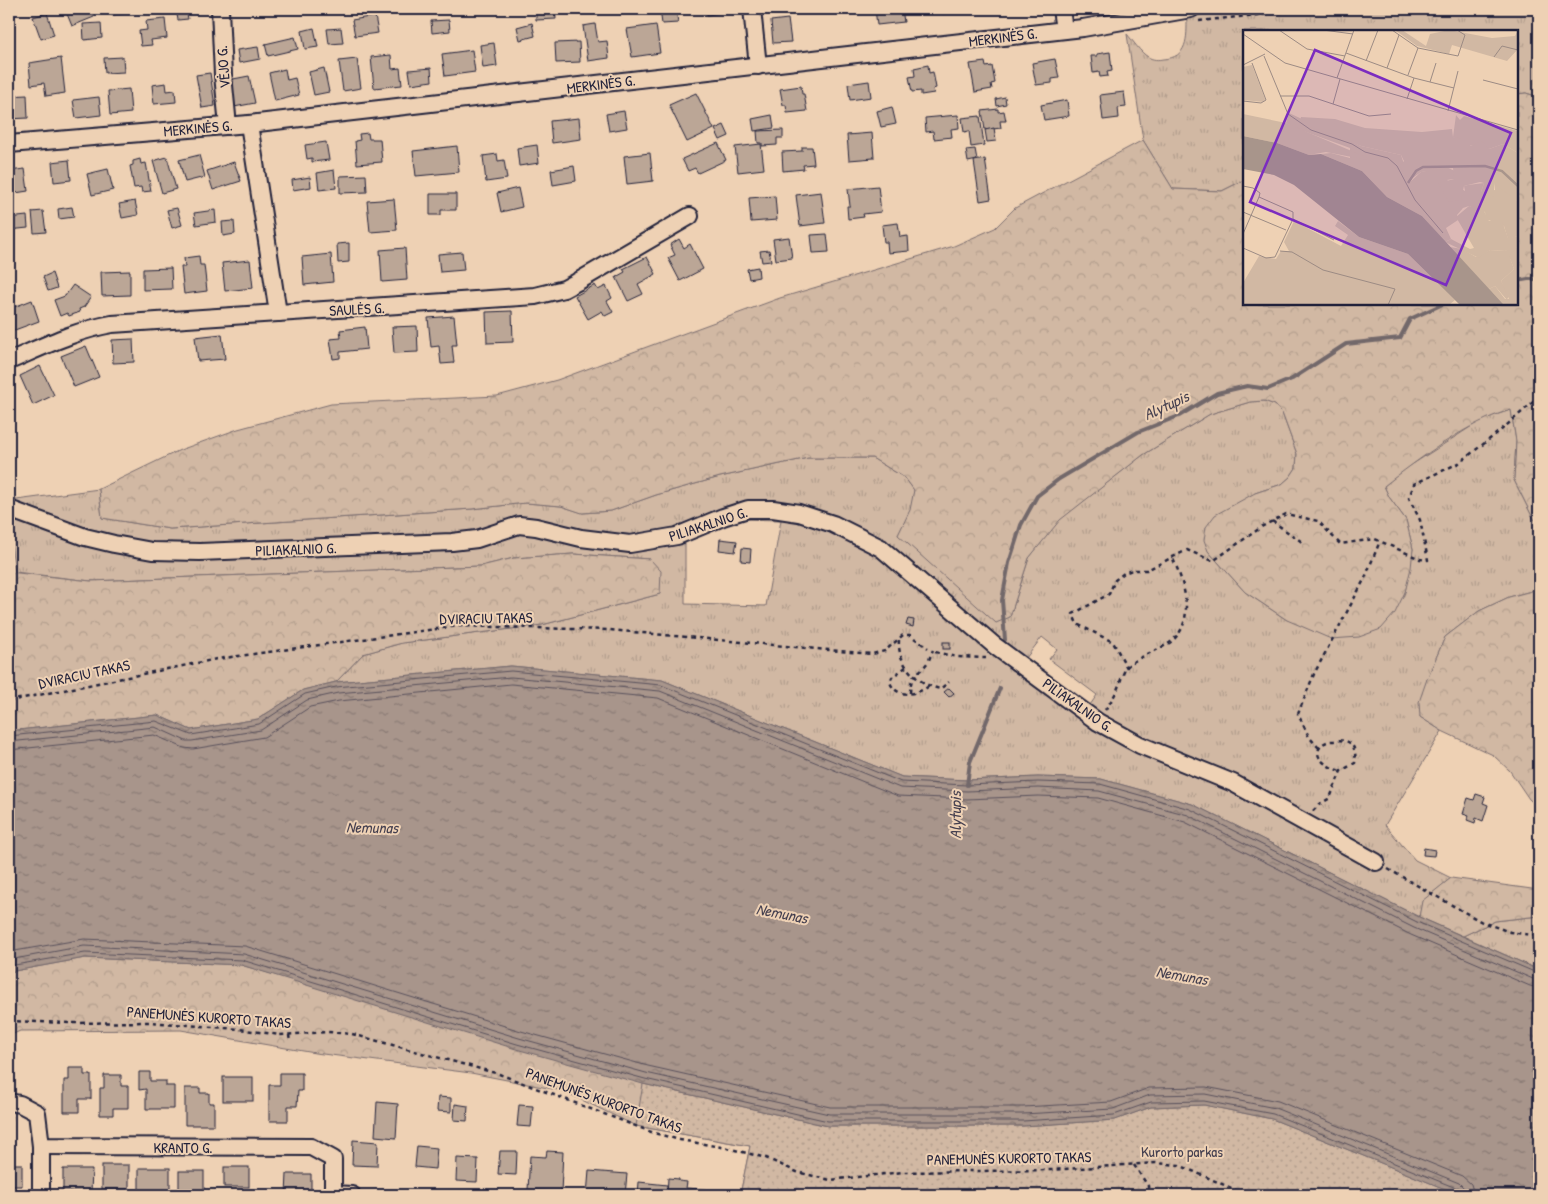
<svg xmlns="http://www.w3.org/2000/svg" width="1548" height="1204" viewBox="0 0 1548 1204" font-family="'Patrick Hand',sans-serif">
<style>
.grass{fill:url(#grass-tufts);stroke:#7a6d6f;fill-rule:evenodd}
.forest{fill:url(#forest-crowns);stroke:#7a6d6f}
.park{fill:url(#park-dots);stroke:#7a6d6f}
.water{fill:url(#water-ripples);stroke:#72676b}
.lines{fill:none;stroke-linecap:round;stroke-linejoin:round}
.shore{stroke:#58505b;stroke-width:1}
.stream{stroke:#72676b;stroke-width:4}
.building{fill:#bba696;stroke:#22223b}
.street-casing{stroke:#22223b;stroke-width:20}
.path{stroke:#22223b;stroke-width:2.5;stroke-dasharray:4 4;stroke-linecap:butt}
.street{stroke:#eed1b4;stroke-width:16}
.labels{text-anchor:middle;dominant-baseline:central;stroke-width:4;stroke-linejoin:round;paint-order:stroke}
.street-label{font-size:15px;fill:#22223b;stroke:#eed1b4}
.park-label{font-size:15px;fill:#454050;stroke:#eed1b4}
.water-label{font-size:16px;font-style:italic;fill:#443f4f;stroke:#eed1b4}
.inset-river{fill:none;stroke:#a8958b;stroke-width:2.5}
.inset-road{fill:none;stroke:#9c8b84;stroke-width:1}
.view{fill:#7b2cbf;fill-opacity:0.15;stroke:#7b2cbf;stroke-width:2.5}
.inset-edge{fill:none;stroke:#22223b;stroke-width:2.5}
</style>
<defs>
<pattern id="grass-tufts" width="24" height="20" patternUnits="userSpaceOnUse" patternTransform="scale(1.25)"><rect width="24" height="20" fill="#d1b8a3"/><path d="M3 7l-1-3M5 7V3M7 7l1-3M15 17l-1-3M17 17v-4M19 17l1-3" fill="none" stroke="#b39e8d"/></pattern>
<pattern id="forest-crowns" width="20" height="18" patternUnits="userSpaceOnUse" patternTransform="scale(1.25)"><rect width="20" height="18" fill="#d1b8a3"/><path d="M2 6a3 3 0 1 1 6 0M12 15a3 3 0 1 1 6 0" fill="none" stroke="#b39e8d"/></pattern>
<pattern id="park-dots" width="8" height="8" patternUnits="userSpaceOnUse" patternTransform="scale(1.25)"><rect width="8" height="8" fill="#d1b8a3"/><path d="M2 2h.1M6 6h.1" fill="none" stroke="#b39e8d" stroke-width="1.8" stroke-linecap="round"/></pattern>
<pattern id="water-ripples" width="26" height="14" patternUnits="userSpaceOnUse" patternTransform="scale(1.25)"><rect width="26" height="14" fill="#a8958b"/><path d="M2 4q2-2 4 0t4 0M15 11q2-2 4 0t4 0" fill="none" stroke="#887973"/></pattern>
</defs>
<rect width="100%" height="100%" fill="#eed1b4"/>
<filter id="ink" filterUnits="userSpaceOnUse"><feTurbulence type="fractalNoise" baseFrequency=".02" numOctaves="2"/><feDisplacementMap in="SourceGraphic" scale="10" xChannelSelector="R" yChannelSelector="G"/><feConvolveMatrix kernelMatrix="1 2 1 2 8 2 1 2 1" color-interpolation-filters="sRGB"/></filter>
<g filter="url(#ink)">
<!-- grass -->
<g class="grass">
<path d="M1239 9H1539V97L1526 93 1517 94V31H1244V180L1222 191 1173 189 1143 140 1127 34C1133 41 1140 52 1148 57 1153 60 1158 60 1163 59 1188 58 1187 38 1187 18L1218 11Z"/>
<path d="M1264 401 1275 405 1282 413 1297 454 1296 468 1290 477 1282 484 1255 493 1208 551 1245 592 1287 620 1405 592 1413 549 1406 520 1389 497 1384 486 1405 469 1483 419 1511 410 1516 441 1514 480 1532 516 1539 525V589L1509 597 1479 611 1445 637 1427 679 1420 717 1442 731 1385 825 1415 860 1451 878 1423 901 1419 917 1192 804 1101 779 1038 777 967 780 902 777 662 680 511 666 336 682 363 654 402 643 542 625 660 594 650 559 573 554 514 558 481 566 91 581 15 572 9 530V501L99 489 102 518 170 529 472 509 526 503 561 506 583 513 611 511 656 495 720 477 808 458H872L905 478 914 490 911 510 898 535 1010 617 1029 558 1059 520 1143 455 1210 414 1250 402ZM736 519 781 520 766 606 685 604V541ZM1042 637 1057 649 1049 659 1097 695 1090 705 1026 658Z"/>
<polygon points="1539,916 1539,970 1463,936 1495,921"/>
</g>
<!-- forest -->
<g class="forest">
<path d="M1526 93 1539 97V525L1532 516 1514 480 1516 441 1511 410C1471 420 1417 460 1384 486L1389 497 1406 520 1413 549 1411 568 1405 592 1395 613 1381 629 1359 637 1331 639 1287 620 1245 592 1208 551 1204 540 1206 527 1215 515 1255 493 1282 484 1290 477 1296 468 1297 454 1282 413 1275 405 1264 401 1250 402 1210 414 1143 455 1060 520 1029 558 1010 617 996 623 898 535 910 510 914 490 905 478 872 458H808L720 477 656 495 611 511 582 513 561 506 526 503 472 509 170 529 102 518 99 489 180 450 238 429 331 404 497 396 557 380 780 298 954 246 995 228 1015 208 1143 140 1173 189 1222 191 1244 180V304H1517V94Z"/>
<polygon points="573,554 650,559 661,571 660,594 542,625 402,643 363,654 336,682 303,690 258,719 191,730 157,715 9,731 9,572 91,581 481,566 514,558"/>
<polygon points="1539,589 1539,808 1529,799 1510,771 1493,755 1442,731 1420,717 1419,702 1427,679 1445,637 1479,611 1509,597"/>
<polygon points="1451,878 1539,890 1539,916 1495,921 1463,936 1419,917 1422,901"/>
<polygon points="85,958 241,965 348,996 828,1126 740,1195 750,1146 636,1126 563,1091 471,1073 315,1053 181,1030 20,1031 9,1036 9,972"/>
</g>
<!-- park -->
<polygon class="park" points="643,1084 828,1126 1023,1126 1115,1120 1151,1107 1204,1105 1272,1119 1460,1195 740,1195 750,1146 636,1126"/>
<!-- water -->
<polygon class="water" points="511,666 662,680 902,777 967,780 1038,777 1101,779 1192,804 1419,917 1539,970 1539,1195 1460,1195 1272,1119 1204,1105 1151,1107 1115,1120 1023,1126 828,1126 643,1084 516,1049 241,965 85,958 9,972 9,731 157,715 191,730 258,719 303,690 336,682"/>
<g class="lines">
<!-- shore -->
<g class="shore">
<polyline points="9,736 156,721 191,735 259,724 305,694 336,687 511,671 661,685 901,782 967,785 1038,782 1100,784 1190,809 1417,922 1539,974"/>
<polyline points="9,742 155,727 186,741 192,741 261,730 307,700 338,693 511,677 660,691 900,788 967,791 1038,788 1099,791 1188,815 1414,928 1533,979 1539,980"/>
<polyline points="9,750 154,735 184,748 193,749 264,737 310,707 339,701 511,684 658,698 898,796 967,799 1038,796 1098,798 1185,822 1411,935 1530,986 1539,988"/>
<polyline points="9,952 84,939 245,946 521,1031 648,1066 830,1107 1023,1107 1111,1102 1149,1088 1206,1087 1278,1101 1462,1176 1471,1184 1474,1195"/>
<polyline points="9,960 84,946 244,954 519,1038 646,1073 829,1114 1023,1114 1113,1109 1150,1095 1205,1094 1275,1108 1459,1183 1464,1188 1466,1195"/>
<polyline points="9,966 85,953 242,960 517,1044 645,1079 828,1121 1023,1121 1114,1115 1151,1102 1204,1101 1273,1114 1456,1188 1459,1191 1460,1195"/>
</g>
<!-- stream -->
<g class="stream">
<polyline points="1517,281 1528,279 1539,279"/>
<polyline points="1005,640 1002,600 1009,563 1021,525 1037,496 1059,479 1138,432 1179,416 1217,393 1247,386 1268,389 1292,379 1346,344 1400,338 1410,319 1443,304"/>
<polyline points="967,785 970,762 1000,688"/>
</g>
</g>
<!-- building -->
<g class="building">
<polygon points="65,9 91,9 94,17 72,26"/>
<polygon points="111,9 128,9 129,13 112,15"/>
<polygon points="176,9 204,9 204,12 187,14 188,19 178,20"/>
<polygon points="536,9 555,9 556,19 536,20"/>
<polygon points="660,9 676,9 678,23 662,24"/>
<polygon points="707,9 737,9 737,11 707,15"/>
<polygon points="875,9 902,9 904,22 877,25"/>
<polygon points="943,9 969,9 943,14"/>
<polygon points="47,13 54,35 41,39 33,17"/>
<polygon points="375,16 378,33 355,36 352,20"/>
<polygon points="165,19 167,38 151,40 152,45 141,46 139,31 147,30 146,21"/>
<polygon points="788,19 791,42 773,43 771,21"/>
<polygon points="449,20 450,31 432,33 431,21"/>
<polygon points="101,23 102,38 84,40 83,24"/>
<polygon points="532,23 535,36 520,40 517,27"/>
<polygon points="595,24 598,42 607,41 609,58 588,61 583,26"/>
<polygon points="656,25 660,53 632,57 627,29"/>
<polygon points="314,28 318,47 305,49 302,31"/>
<polygon points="341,28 343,43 329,44 327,29"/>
<polygon points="295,37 298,49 268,56 265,44"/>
<polygon points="579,42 580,62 556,63 555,43"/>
<polygon points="494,43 497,66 483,68 480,45"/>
<polygon points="258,47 260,59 239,63 237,50"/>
<polygon points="472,50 475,72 445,76 442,54"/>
<polygon points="1110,52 1112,71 1107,72 1108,76 1100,77 1099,72 1093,73 1091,56 1097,56 1097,54"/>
<polygon points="391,55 392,69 400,68 402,85 374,88 371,57"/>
<polygon points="123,57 124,72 105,73 104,58"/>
<polygon points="61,58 65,93 46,96 44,83 31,85 29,63"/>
<polygon points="357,59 361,88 343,91 339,61"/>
<polygon points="1055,59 1059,78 1052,79 1052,83 1036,85 1032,63"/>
<polygon points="985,62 986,67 992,66 995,83 991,84 992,89 975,92 970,64"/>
<polygon points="928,65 929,73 933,72 936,88 933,89 934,93 921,95 921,91 912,92 909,77 915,76 914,68"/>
<polygon points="324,68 329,92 314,95 309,72"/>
<polygon points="431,68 432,81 411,84 409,70"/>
<polygon points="285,69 287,80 295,78 299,95 275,101 269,73"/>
<polygon points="210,73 215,106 202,108 196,75"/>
<polygon points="249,76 255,103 234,107 228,80"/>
<polygon points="869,81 871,97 850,100 848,84"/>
<polygon points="166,83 167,91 175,90 176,102 154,104 152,85"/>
<polygon points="801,86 802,94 804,94 807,111 787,113 786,105 783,105 780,89"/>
<polygon points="129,89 131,113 110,115 108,91"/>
<polygon points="1124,92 1126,107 1118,108 1119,118 1103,120 1100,95"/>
<polygon points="696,93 714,129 687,142 669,105"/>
<polygon points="27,95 28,118 9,119 9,96"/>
<polygon points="99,97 101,115 76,118 73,100"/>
<polygon points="1005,97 1006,104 997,106 996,99"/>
<polygon points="1067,100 1069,116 1044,120 1041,105"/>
<polygon points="892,107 896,124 881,127 877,111"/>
<polygon points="998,109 998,112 1004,111 1006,121 1000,121 1001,128 985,130 982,111"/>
<polygon points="624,111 627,128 609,131 606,114"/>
<polygon points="772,115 774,128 754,131 752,119"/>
<polygon points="958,115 959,128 951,129 952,137 934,139 933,131 926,132 925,118"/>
<polygon points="980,116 984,145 971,147 969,131 964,132 962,118"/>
<polygon points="579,118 581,139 552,143 550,121"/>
<polygon points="724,125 729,136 720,140 715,129"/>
<polygon points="994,128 996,141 987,142 985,130"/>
<polygon points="783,130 783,138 777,138 777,145 762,146 762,143 758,143 757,131"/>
<polygon points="368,133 369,139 380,139 382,162 357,164 355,141 360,140 359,134"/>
<polygon points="872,133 874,158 849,160 847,135"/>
<polygon points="326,142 329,160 312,162 312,158 307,159 305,145"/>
<polygon points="718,143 726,160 698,173 695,168 688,171 682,159"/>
<polygon points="761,144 764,169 738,172 735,147"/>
<polygon points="537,145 539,163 519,166 517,148"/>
<polygon points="457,146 459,172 416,176 413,151"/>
<polygon points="802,147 812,147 814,164 803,165 804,169 783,171 782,152 802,151"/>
<polygon points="975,149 977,160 968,162 966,150"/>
<polygon points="650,153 653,181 627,184 624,156"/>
<polygon points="497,154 498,161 504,160 507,179 486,182 483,156"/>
<polygon points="199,155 205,177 185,182 179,160"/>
<polygon points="167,157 176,189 162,193 153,161"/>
<polygon points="140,159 141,164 146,163 151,191 142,192 141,187 134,188 130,166 133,165 133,161"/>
<polygon points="985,159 991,199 980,201 974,161"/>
<polygon points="69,160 71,180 54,182 52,162"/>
<polygon points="234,162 241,181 213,190 207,171"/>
<polygon points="574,166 576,181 553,185 551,170"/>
<polygon points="25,169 28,191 9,194 9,171"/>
<polygon points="108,169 113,190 92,195 87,174"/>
<polygon points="334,170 336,188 319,190 317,173"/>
<polygon points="366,175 367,192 340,193 340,176"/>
<polygon points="310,177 311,187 293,190 292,180"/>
<polygon points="878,186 881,212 863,214 864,217 848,219 847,206 850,206 848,189"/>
<polygon points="518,188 522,207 501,212 497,193"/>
<polygon points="821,192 825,223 800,226 796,195"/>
<polygon points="430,194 456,194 456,210 441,210 441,215 430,215"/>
<polygon points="775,196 777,220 751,222 749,198"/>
<polygon points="394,199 397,230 370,232 367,201"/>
<polygon points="135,201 138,215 122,218 119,204"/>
<polygon points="72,207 74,217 59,219 58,209"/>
<polygon points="177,208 182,225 172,228 167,210"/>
<polygon points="215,210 216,222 196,225 194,213"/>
<polygon points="43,211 46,232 34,233 32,212"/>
<polygon points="27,216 28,228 9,230 9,218"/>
<polygon points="234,221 235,234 223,236 222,222"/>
<polygon points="898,223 900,237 908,236 909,251 888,253 887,242 884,242 882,225"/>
<polygon points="827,234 829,252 813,253 811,235"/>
<polygon points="789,237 792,258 776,260 773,239"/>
<polygon points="679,239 684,248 690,244 703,269 680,281 668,258 675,255 670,245"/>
<polygon points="349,243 349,262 338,263 337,244"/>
<polygon points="405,248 407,280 382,282 380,250"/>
<polygon points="769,250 771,261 762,262 760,251"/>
<polygon points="462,252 464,270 440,272 438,254"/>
<polygon points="331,254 333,282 304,285 302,257"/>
<polygon points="199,256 200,265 204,265 207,291 184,294 181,267 185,267 184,258"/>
<polygon points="647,257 656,274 638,284 643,294 628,301 616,277 625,272 623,269"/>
<polygon points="250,260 253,288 225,291 222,263"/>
<polygon points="758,267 759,277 749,279 747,269"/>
<polygon points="171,268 172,289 143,290 143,269"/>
<polygon points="130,271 130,295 102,296 101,272"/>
<polygon points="52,273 57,288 48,291 43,277"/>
<polygon points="73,285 91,297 84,307 79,309 80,312 69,316 67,313 60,316 54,300 65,296"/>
<polygon points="595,285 598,290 606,286 612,298 607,301 613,312 605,316 602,311 588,319 575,296"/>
<polygon points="32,300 39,321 12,331 9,321 9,309"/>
<polygon points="512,311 513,342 487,343 486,312"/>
<polygon points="454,316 457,345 452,345 454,363 441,364 439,346 431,347 428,318"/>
<polygon points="417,326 418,352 394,353 392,327"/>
<polygon points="365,327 367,349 340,352 340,358 333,359 330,339 341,338 340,330"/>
<polygon points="222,334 225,359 198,361 195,337"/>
<polygon points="133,339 134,362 113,363 112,340"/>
<polygon points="86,346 99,377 74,387 61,356"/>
<polygon points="40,366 54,395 33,405 20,376"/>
<polygon points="720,539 737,541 735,552 719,550"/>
<polygon points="742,548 751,549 750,562 741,561"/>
<polygon points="908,619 914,620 913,627 906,625"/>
<rect x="943" y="642" width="7" height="7"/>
<polygon points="949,688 954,693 949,697 944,692"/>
<polygon points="1476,794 1485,797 1483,803 1488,805 1483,821 1476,818 1475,823 1467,820 1469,816 1463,814 1468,798 1474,800"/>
<polygon points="1424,848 1435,850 1434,856 1423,855"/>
<polygon points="69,1068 84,1068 84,1075 91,1075 91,1099 79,1099 79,1112 64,1112 64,1080 69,1080"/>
<polygon points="139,1072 150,1072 150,1081 166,1081 166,1086 174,1086 174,1109 146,1109 146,1089 139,1090"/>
<polygon points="280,1073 302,1073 302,1091 298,1091 297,1106 288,1106 288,1121 269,1121 269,1085 280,1085"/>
<polygon points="104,1075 121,1075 121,1086 128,1086 128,1108 113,1108 113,1115 100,1115 100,1088 104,1088"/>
<rect x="223" y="1077" width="30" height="24"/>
<polygon points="185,1088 200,1088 200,1093 209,1093 209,1103 214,1103 214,1125 185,1125"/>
<polygon points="438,1097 451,1098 451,1112 437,1111"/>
<polygon points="377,1102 398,1104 396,1138 375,1136"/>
<polygon points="455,1104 468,1106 467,1121 454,1120"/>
<polygon points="519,1105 533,1106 531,1127 517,1126"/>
<polygon points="9,1116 11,1116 10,1140 9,1140"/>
<polygon points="353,1140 378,1142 377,1166 352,1165"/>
<polygon points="417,1146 437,1148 435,1169 415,1167"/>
<polygon points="500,1151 517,1151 516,1175 498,1174"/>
<polygon points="547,1151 563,1152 561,1192 528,1190 530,1156 546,1157"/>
<polygon points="9,1156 12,1156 12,1164 22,1164 22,1186 9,1186"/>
<polygon points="457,1158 478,1159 477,1182 456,1181"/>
<rect x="102" y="1165" width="27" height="24"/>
<rect x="224" y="1167" width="25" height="20"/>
<rect x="139" y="1168" width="31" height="27"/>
<polygon points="63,1169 92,1169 91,1193 63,1192"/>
<rect x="179" y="1171" width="25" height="24"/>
<polygon points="589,1171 627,1174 625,1195 587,1195"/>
<polygon points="287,1174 311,1174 311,1195 286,1195"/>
<polygon points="668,1178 679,1179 679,1181 687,1182 686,1188 714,1190 714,1195 667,1195"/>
<polygon points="639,1182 667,1185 667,1195 638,1195"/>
</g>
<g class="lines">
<!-- street casing -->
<g class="street-casing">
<g id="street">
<polyline points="220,9 223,75 228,126"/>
<polyline points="752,9 758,66"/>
<polyline points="1061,9 1064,30"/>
<polyline points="249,124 278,313"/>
<polyline points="9,144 249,124 1083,28 1191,9"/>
<path d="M9 361C42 347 76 330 112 324L535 296 564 289 577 282 690 216"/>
<polyline points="9,509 85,537 114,544 152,551 200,552 452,542 477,539 519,525 536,527 581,538 630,544 677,536 723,517 748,509 773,509 799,513 833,524 881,548 995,646 1098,722 1140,745 1233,783 1376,862"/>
<polyline points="9,1102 20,1104 37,1113 41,1146 311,1147 333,1159 333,1194 352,1195"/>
<polyline points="41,1146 41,1195"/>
</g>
</g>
<!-- path -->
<g class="path">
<polyline points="1199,21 1315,9"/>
<polyline points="1272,521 1302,542"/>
<path d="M899 640C897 664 917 684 940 689L949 682"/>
<polyline points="935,652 957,657 986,658"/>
<path d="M906 667 892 677 890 682C896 699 917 695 929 686"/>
<polyline points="1127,668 1113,642 1077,624 1073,614 1109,594 1115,580 1124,573 1132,570 1147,570 1187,550 1213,561 1263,526 1286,514 1318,521 1340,544 1375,539 1420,559 1428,560 1420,520 1409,498 1414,484 1459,463 1500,431 1539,397"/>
<path d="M910 693C911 671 917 677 928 662 930 658 931 654 933 650"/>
<polyline points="9,701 217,659 458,626 610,630 872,654 885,651 903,635 910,635 928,648"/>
<path d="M1105 710C1109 704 1114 697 1117 690 1120 683 1122 675 1126 668 1133 659 1156 651 1166 645 1198 627 1185 583 1172 557"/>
<polyline points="1319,748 1309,737 1298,714 1314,674 1365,578 1380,541"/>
<path d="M1313 811 1320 804 1330 798 1341 771 1355 763C1357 745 1350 738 1333 741 1329 741 1325 742 1322 745 1309 757 1331 769 1341 771"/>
<polyline points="1388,869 1482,922 1510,932 1539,936"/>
<polyline points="9,1021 72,1023 149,1022 239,1029 280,1035 328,1032 352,1034 499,1074 654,1133 680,1140 727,1148 766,1158 797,1172 830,1180 903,1172 1051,1170 1156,1163 1179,1165 1247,1195"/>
<polyline points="289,1035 290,1042"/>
<polyline points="1134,1165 1148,1186 1149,1195"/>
</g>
<!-- street -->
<use href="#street" class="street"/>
</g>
</g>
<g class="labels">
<!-- street labels -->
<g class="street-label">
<text transform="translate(1003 37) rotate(-7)">MERKINĖS G.</text>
<text transform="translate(223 67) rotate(-94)">VĖJO G.</text>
<text transform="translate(601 84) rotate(-7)">MERKINĖS G.</text>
<text transform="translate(198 128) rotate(-5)">MERKINĖS G.</text>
<text transform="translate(357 309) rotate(-3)">SAULĖS G.</text>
<text transform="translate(708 524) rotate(-18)">PILIAKALNIO G.</text>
<text transform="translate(296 549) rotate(-2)">PILIAKALNIO G.</text>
<text transform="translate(486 618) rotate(-1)">DVIRACIU TAKAS</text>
<text transform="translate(84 674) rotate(-12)">DVIRACIU TAKAS</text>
<text transform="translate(1078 705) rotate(35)">PILIAKALNIO G.</text>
<text transform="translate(209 1017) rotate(4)">PANEMUNĖS KURORTO TAKAS</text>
<text transform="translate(604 1100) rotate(20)">PANEMUNĖS KURORTO TAKAS</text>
<text x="183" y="1147">KRANTO G.</text>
<text transform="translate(1009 1158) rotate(-1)">PANEMUNĖS KURORTO TAKAS</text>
</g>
<!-- park labels -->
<g class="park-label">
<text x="1182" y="1151">Kurorto parkas</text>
</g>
<!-- water labels -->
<g class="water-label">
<text transform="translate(1166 405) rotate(-25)">Alytupis</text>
<text transform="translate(955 815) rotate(-90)">Alytupis</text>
<text transform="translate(372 827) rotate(1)">Nemunas</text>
<text transform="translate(782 913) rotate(11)">Nemunas</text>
<text transform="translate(1182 975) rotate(10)">Nemunas</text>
</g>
</g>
<!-- overview -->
<g transform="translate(1243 30)">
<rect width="275" height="275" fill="#eed1b4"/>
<path d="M46 83 118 116 158 125 167 152 178 142 203 137 212 141 211 149 204 150 222 161 221 156 225 155 241 153 238 162 252 160 251 153 256 154 275 172V206L265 209 261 196 243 189 242 182 226 176 220 178 214 185 215 190 203 198 208 209 202 212 179 186 144 167 119 141 78 124 88 123 107 128V118L52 98 43 93ZM213 85 217 90 221 86 275 101V123L260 114 246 119 225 115 210 107ZM271 216 275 218 267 228 271 239 258 251 266 265 264 270 252 256 246 259 207 217 219 219 233 227 247 220 262 221Z" fill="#d1b8a3"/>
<path d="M152 0H159L183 16 187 4 206 0 249 8 272 6 275 0V19L264 31 209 15 206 24 174 16ZM0 84 43 93 125 128 124 130 83 122 66 125 34 113 0 106ZM58 87 92 89 122 98 179 102 209 99 210 107 221 109 228 116 239 111 246 119 260 114 275 123V172L251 153V166L239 172 238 162 241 153 237 152 221 156 218 170 206 172 195 153 211 149 210 138 178 142 164 152 157 136 161 131 158 125 118 116 65 96 57 91ZM226 176 240 179 246 191H259L265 208 275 206V273L273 275H261L246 259 252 256 262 269H266L258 251 271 239 266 226 274 217 262 221 247 220 236 228 202 212 208 209 227 219 231 218 213 187Z" fill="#d1b8a3"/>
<path d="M9 35 22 69 21 72 0 70V37ZM51 191 98 216 105 205 92 196 95 191 116 207 165 224 212 270 206 275H0V253L16 226 33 229 38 221H46L41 212Z" fill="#d1b8a3"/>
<path d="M0 106 34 113 66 125 78 124 119 141 144 167 179 186 261 275H217L165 224 116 207 51 155 31 145 0 139Z" fill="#a8958b"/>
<path class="inset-river" d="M165 153 173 141 180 137 242 136 259 141 275 156"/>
<path class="inset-road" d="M36 0 64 19 102 26M80 0 110 4M149 0 175 18 215 26 222 5 214 0M0 4 42 33 275 100M103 23 171 48 211 58M21 26 45 84 68 100 109 114 122 122 145 128 154 136 172 170 200 203M251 27 259 16 275 20M123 31 135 0M0 35 22 24M144 38 156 5M165 45 175 18M94 48 111 0M240 50 275 59M187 52 193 33M37 66H66L126 86 148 84M164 69 171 48M0 71 18 73 23 70 9 33M90 74 97 49M205 81 215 41M0 156 10 158 17 163 16 167 50 182V189L91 210M0 182 43 200M0 204 16 167M0 218 23 228 32 227 50 189M37 221 49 222 80 240 152 259 145 275"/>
<path class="view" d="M72 20 268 103 203 255 7 172Z"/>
<rect width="275" height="275" class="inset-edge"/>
</g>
<!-- margin -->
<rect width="1548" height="1204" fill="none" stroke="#eed1b4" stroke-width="30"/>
<rect x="15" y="15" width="1518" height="1174" fill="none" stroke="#22223b" stroke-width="2" filter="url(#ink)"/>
</svg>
